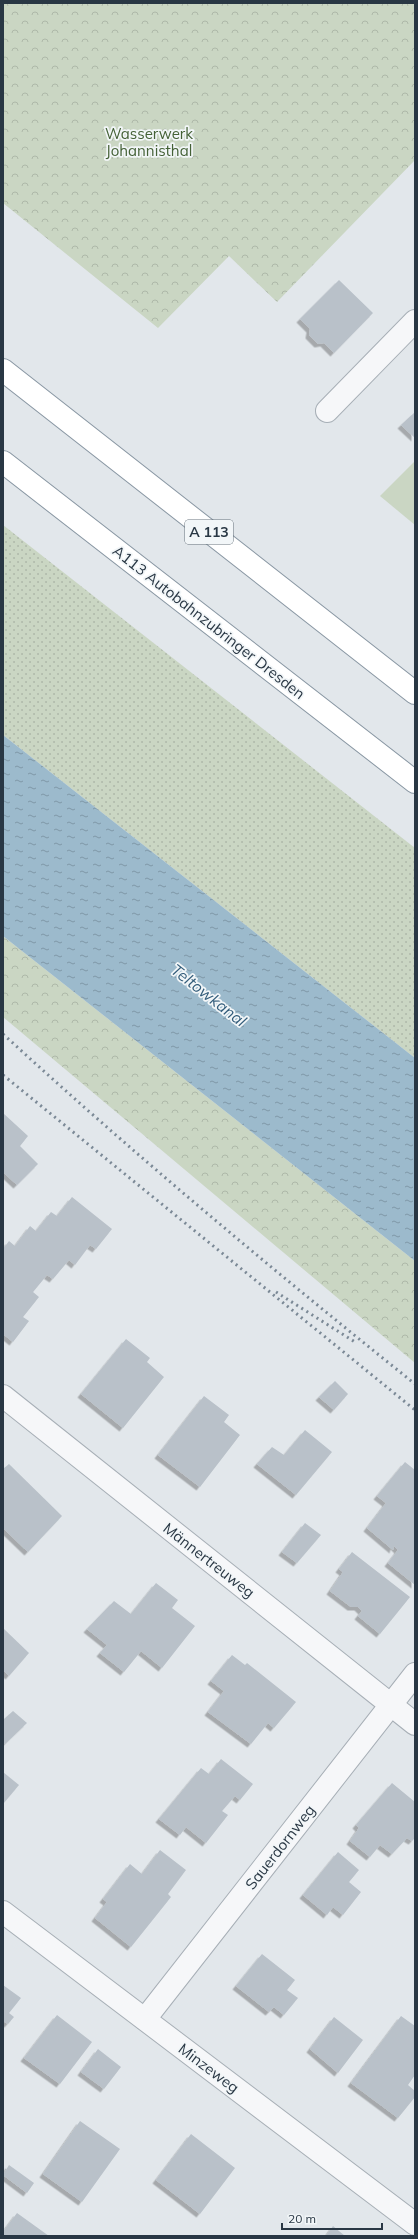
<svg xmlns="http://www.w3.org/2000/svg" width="418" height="2239" viewBox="0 0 418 2239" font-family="Mulish,sans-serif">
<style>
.grass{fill:url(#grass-dots)}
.forest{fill:url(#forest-crowns)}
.garden{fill:#cad6c3}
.water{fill:url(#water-ripples)}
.building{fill:#b9c1c9;filter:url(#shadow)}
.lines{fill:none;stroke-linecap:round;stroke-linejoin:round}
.minor-casing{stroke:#a7afb6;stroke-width:24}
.highway-casing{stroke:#8997a3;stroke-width:24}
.minor{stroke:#f6f7f9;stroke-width:22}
.highway{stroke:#fff;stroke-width:22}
.rail{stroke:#7b8996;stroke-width:3;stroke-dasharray:2 4;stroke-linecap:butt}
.labels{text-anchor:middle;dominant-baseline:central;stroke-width:3.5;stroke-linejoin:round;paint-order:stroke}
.shield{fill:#f2f6f8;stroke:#65707a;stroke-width:1}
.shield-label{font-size:14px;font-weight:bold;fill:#293744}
.park-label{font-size:15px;fill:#446136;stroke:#f2f6f8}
.street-label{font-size:15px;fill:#293744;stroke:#f2f6f8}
.water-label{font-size:16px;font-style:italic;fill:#325c7a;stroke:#f2f6f8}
</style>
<defs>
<pattern id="grass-dots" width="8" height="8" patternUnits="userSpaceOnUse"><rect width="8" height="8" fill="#cad6c3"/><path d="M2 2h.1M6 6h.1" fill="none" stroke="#aeb8a9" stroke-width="1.8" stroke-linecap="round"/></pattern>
<pattern id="forest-crowns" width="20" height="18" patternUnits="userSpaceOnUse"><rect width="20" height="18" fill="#cad6c3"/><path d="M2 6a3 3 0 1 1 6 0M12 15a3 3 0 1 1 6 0" fill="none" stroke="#aeb8a9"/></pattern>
<pattern id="water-ripples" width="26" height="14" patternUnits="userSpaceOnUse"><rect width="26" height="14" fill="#9cbacc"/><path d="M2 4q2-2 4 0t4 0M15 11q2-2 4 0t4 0" fill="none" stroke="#7f98a7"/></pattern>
<filter id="shadow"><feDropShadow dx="-3.5" dy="3.5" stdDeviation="0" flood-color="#0004"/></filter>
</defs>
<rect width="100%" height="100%" fill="#e2e7eb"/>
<!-- grass -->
<polygon class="grass" points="3,525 415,848 415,1058 3,735"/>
<!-- forest -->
<g class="forest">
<polygon points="3,3 415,3 415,160 277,302 229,256 158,328 3,203"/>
<polygon points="3,936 415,1261 415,1363 3,1017"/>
</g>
<!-- garden -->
<polygon class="garden" points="415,461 415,525 380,496"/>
<!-- water -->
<polygon class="water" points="3,735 415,1058 415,1261 3,936"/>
<!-- building -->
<g class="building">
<polygon points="339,280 373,313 334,353 324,343 318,344 309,335 310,329 300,319"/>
<polygon points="415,412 415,438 401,425"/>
<polygon points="3,1113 28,1136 20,1146 38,1164 17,1185 3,1172 3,1163 6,1160 3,1162"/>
<polygon points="72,1197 112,1229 96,1249 90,1245 75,1265 69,1260 53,1279 47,1275 33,1292 39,1297 23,1317 29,1321 13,1342 3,1334 3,1249 9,1241 15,1246 30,1226 36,1231 51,1212 57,1216"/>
<polygon points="126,1339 150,1358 147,1362 164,1377 123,1428 81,1394"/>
<polygon points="335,1381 348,1394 334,1410 319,1397"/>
<polygon points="204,1396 229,1415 224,1422 240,1435 200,1487 158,1455"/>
<polygon points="305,1430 332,1452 296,1495 257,1464 272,1447 284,1455"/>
<polygon points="405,1462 415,1470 415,1585 388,1563 398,1550 394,1546 393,1550 367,1528 386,1503 377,1496"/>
<polygon points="9,1464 62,1516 28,1552 3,1528 3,1469"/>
<polygon points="305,1523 321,1535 297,1563 282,1552"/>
<polygon points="352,1552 410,1597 380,1634 358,1616 362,1611 358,1607 351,1607 330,1591 343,1572 339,1569"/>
<polygon points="156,1583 178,1600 172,1608 195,1626 162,1668 141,1651 124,1672 100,1653 107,1645 87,1629 114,1601 131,1614"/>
<polygon points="3,1628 29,1653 9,1676 3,1670"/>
<polygon points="232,1655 245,1665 247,1663 296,1702 274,1728 268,1723 251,1744 208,1712 224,1691 211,1681"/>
<polygon points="13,1711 27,1723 5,1744 3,1742 3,1720"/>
<polygon points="221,1759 253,1784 240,1800 235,1796 222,1811 228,1815 206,1843 186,1827 180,1835 159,1819 201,1768 209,1774"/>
<polygon points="3,1772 19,1785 3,1804"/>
<polygon points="392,1783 415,1802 415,1838 412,1841 407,1838 392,1854 380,1845 370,1857 350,1841 359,1828 356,1825"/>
<polygon points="160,1850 186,1870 168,1894 171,1897 131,1947 95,1918 107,1902 103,1899 130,1864 142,1874"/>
<polygon points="338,1852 359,1870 349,1882 361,1892 343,1915 333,1907 327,1915 303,1895"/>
<polygon points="262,1954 295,1980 287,1990 298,1998 284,2015 274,2007 269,2012 236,1986"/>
<polygon points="3,1985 21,1998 9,2013 14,2017 8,2024 3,2021"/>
<polygon points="57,2015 92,2042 60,2084 24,2058"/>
<polygon points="401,2016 415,2026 415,2075 408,2085 415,2091 415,2097 398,2118 351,2083"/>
<polygon points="334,2017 363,2040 338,2073 310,2049"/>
<polygon points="98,2049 121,2067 104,2089 81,2072"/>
<polygon points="80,2121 120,2149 82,2202 43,2174"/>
<polygon points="191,2134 235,2168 200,2214 156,2180"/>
<polygon points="9,2165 34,2183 27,2193 3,2175"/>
<polygon points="17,2213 49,2236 3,2236 3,2232"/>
<polygon points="333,2226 345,2236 326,2236"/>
</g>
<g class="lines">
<!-- minor casing -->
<g class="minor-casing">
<g id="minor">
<polyline points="327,411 415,321"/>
<polyline points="3,1396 415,1724"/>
<polyline points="3,1912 415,2224"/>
<polyline points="145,2019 415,1674"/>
</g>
</g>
<!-- highway casing -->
<g class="highway-casing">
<g id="highway">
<polyline points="3,370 415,693"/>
<polyline points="3,462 415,782"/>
</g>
</g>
<!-- minor -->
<use href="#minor" class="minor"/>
<!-- highway -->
<use href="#highway" class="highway"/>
<!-- rail -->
<g class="rail">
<path d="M3 1034C136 1156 274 1271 415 1384"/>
<polyline points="3,1075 415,1410"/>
<polyline points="276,1292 355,1342"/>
</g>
</g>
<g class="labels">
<!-- shield labels -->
<rect class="shield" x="185" y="520" width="48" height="24" rx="3"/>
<g class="shield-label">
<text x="209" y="532">A 113</text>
</g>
<!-- park labels -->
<g class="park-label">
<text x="149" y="133">Wasserwerk<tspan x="149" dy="17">Johannisthal</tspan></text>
</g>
<!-- street labels -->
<g class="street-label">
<text transform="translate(209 622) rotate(38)">A113 Autobahnzubringer Dresden</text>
<text transform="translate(209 1560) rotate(38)">Männertreuweg</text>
<text transform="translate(280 1847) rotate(-52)">Sauerdornweg</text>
<text transform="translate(209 2068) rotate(37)">Minzeweg</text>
</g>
<!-- water labels -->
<g class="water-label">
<text transform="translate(209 995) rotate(38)">Teltowkanal</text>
</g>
</g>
<!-- border -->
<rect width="418" height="2239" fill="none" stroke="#293744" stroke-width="8"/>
<!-- scale -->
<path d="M282 2223v6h100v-6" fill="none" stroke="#293744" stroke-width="2"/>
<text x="288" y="2223" font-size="12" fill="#293744" stroke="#f2f6f8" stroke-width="3" paint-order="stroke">20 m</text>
</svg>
